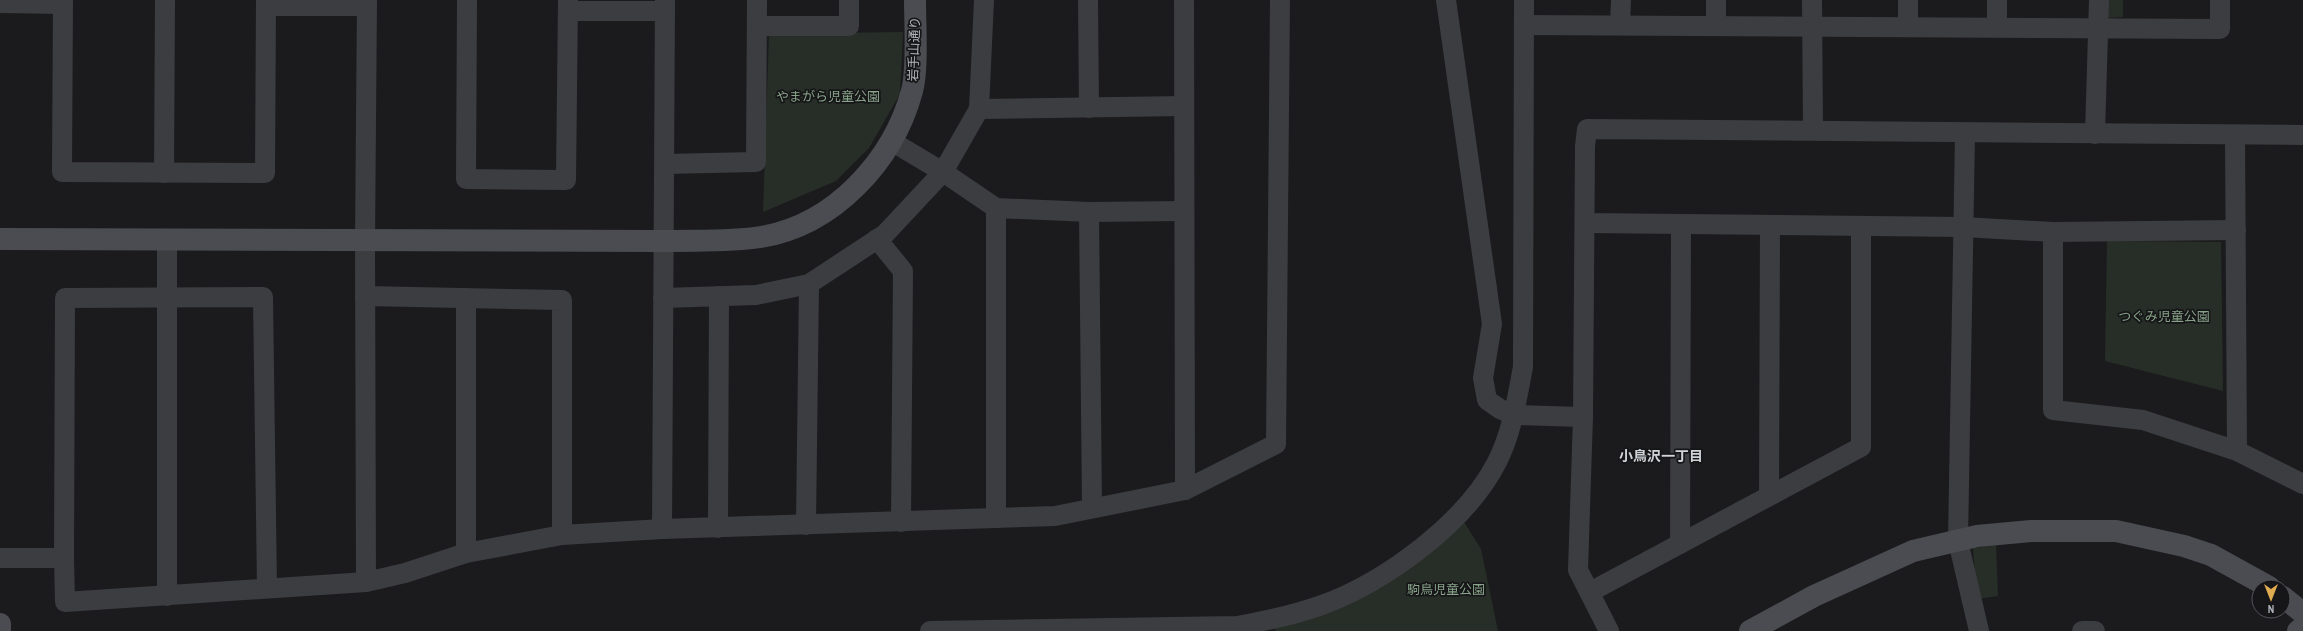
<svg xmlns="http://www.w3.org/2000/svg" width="2303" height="631" viewBox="0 0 2303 631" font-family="'Archivo Narrow','Noto Sans JP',sans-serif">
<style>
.green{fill:#272e28}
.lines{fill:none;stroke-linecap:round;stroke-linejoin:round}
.street{stroke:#3c3d41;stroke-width:20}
.secondary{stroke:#4a4c51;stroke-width:22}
.labels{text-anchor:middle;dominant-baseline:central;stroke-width:3.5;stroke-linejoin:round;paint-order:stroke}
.street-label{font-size:13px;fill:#afb3bb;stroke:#161618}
.park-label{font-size:13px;fill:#88a389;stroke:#161618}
.neighbourhood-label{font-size:14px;font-weight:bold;fill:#cfd2d7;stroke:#161618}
</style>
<rect width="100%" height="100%" fill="#1b1b1d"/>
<!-- green -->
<g class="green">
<polygon points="2099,0 2123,0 2123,17 2103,18"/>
<polygon points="903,32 900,94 869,148 836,181 763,212 769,34"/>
<polygon points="2107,241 2221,242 2223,391 2105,361"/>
<polygon points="1464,522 1481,549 1498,631 1276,631 1272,624"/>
<polygon points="1996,545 1998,596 1977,599 1973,548"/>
</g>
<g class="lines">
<!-- street -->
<g class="street">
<polyline points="63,0 62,172 265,173 266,0"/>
<polyline points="467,0 466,179 566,180 568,0"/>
<polyline points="1088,0 1089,108"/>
<polyline points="1446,0 1492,324 1483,378 1487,400 1500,409 1514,415 1583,417"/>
<polyline points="1812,0 1813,130"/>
<polyline points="1908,0 1908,27"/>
<polyline points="0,3 63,4"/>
<polyline points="266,6 367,6"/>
<polyline points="568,11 665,11"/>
<polyline points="1524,25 2220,29 2220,0"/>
<polyline points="1620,25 1621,0"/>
<polyline points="757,26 849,26 849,0"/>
<polyline points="1716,26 1716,0"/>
<polyline points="1997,27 1997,0"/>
<polyline points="979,109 1184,106"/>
<polyline points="1965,134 1958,541 1979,631"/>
<polyline points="2095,134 2099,0"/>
<polyline points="2235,135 2237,451"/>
<polyline points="891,141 943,172 996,208 1089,212 1184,211"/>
<polyline points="664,164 756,162 757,0"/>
<polyline points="164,173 165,0"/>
<polyline points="1089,212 1092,507"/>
<polyline points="1585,223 1963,227 2053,232 2053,410 2143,420 2237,451 2303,484"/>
<polyline points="2053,232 2236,230"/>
<polyline points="877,239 903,271 901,522"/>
<polyline points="365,296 562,300 562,535"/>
<polyline points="466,298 466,553"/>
<polyline points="663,298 756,295 809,284 885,234 943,172 979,109 984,0"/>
<polyline points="1185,490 1276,444 1280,0"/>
<polyline points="1769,496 1770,225"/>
<polyline points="996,518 996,208"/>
<polyline points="806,525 809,284"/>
<polyline points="718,528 719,296"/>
<polyline points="662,529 665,0"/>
<polyline points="1680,544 1681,224"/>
<polyline points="0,558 64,558 65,602 366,582 405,573 466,553 562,535 662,529 1055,516 1185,490 1184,0"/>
<polyline points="64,558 65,298 263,297 267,588"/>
<polyline points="366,582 365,241 367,0"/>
<polyline points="1590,592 1861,447 1861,226"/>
<polyline points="167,596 167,240"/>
<path d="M930 631 1237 626C1266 621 1294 615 1322 605 1385 582 1466 523 1497 462 1512 433 1517 398 1523 367L1524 0"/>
<polyline points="1609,631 1578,570 1583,417 1585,146 1587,129 2303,135"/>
<polyline points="2082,631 2095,631"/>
</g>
<!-- secondary -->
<g class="secondary">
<path d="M0 239 664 241C694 240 731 242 761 237 834 225 893 161 912 91 918 70 915 24 915 0"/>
<polyline points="2283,597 2303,613"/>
<polyline points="0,624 0,631"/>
<polyline points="1750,631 1814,596 1913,551 1977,536 2031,531 2116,531 2184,546 2211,555 2269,587"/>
<polyline points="2298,631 2303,627"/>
</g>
</g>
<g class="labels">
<!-- street labels -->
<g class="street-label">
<text transform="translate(914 49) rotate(-88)">岩手山通り</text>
</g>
<!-- park labels -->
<g class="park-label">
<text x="828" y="96">やまがら児童公園</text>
<text x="2164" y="316">つぐみ児童公園</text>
<text x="1446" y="589">駒鳥児童公園</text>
</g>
<!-- neighbourhood labels -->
<g class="neighbourhood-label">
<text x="1661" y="456">小鳥沢一丁目</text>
</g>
</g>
<!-- north arrow -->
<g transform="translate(2271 599) rotate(180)"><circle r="19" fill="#161618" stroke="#535559"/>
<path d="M0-3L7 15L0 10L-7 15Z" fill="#dfab50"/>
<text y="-6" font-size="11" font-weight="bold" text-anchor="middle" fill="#afb3bb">N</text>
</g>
</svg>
